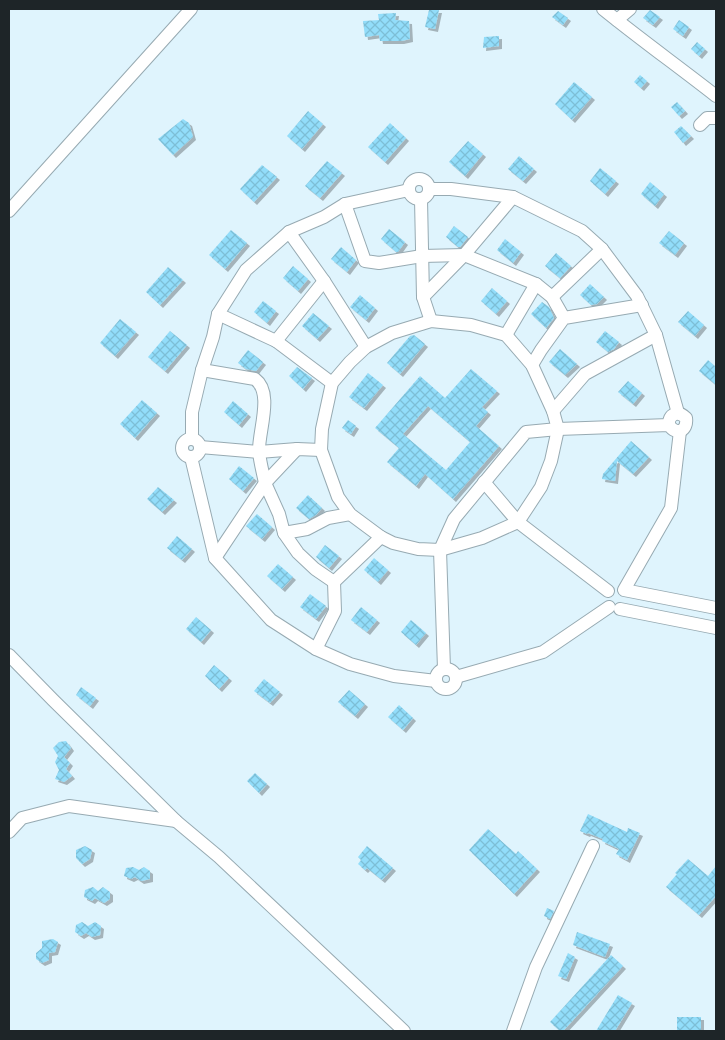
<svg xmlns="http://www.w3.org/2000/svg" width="725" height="1040" viewBox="0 0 725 1040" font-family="Montserrat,sans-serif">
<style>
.building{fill:url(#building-cross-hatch);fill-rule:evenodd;filter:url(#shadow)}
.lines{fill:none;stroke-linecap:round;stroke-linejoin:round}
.minor-casing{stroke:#97aab2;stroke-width:14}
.minor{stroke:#fff;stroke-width:12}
</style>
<defs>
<pattern id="building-cross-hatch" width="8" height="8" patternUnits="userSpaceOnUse" patternTransform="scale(1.25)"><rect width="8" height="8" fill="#92ddfa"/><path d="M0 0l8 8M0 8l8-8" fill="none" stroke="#7dbed6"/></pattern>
<filter id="shadow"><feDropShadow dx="3" dy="3" stdDeviation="0" flood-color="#0004"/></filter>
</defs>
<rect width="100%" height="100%" fill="#dff4fd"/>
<!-- building -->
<g class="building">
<polygon points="429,10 439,10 435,29 425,27"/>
<polygon points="650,10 660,17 653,25 643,18"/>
<polygon points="558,11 568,18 563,25 552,17"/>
<polygon points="396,13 395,20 409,21 410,39 401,41 380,41 379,35 365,37 363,21 379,20 378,14"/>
<polygon points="679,20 689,27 683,36 673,29"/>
<polygon points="499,36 499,46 483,48 484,37"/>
<polygon points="697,42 705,49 699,56 691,49"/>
<polygon points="640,75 647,81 641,88 634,82"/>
<polygon points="574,82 592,97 572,120 555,104"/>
<polygon points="677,102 685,111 679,116 671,107"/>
<polygon points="308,111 323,124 302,149 287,136"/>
<polygon points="183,119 189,123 193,137 173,155 158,139"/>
<polygon points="390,123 406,138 385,162 368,147"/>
<polygon points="681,126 691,136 683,143 674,132"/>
<polygon points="468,141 483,154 465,176 449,162"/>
<polygon points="519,156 534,169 523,181 508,169"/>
<polygon points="327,161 342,173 320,198 305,186"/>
<polygon points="262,165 277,177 254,202 240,189"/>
<polygon points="600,168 616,181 605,194 590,181"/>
<polygon points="650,182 664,194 655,206 641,194"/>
<polygon points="454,226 468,237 460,247 458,247 446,237"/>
<polygon points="389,229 405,242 398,252 396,252 381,239"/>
<polygon points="231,230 247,243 225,269 209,255"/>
<polygon points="669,231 684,243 675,255 659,243"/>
<polygon points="505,239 521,252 513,263 497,250"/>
<polygon points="341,247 356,260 347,272 331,259"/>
<polygon points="556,253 571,266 560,278 545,266"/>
<polygon points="293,266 308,279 298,291 283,278"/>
<polygon points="168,267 183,280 160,305 146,292"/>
<polygon points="590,284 604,297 597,304 591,305 580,295"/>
<polygon points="492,288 507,301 496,314 481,301"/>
<polygon points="360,295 375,308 366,320 350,307"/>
<polygon points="263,301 276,311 267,323 254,312"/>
<polygon points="542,302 549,307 554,318 546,328 531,314"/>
<polygon points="688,311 704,325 695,336 678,322"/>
<polygon points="313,313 329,326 317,339 302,326"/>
<polygon points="120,319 136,332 115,356 100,343"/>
<polygon points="170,331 187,345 165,371 148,357"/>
<polygon points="605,331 619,342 614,349 608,352 596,342"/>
<polygon points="414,335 425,344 400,374 387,363 410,336"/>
<polygon points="560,349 577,364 565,375 549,362"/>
<polygon points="248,350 263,362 256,371 246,369 238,363"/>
<polygon points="708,360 716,367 716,385 699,371"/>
<polygon points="297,367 312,378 303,389 289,376"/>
<path d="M471 369 497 391 482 407 488 412 476 426 499 446 453 499 425 474 416 486 387 462 399 448 375 428 420 376 445 398ZM428 406 470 442 446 470 403 434Z"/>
<polygon points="368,373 383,385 364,408 349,397"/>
<polygon points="628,381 642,393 633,404 618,392"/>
<polygon points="142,400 157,413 135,438 120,424"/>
<polygon points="233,401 248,414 239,425 224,412"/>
<polygon points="348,420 356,426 351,434 342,428"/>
<polygon points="631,441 649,457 633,474 617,461 615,481 602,479 603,474"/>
<polygon points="239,466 254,478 243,491 229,479"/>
<polygon points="158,487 174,500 162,512 147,499"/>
<polygon points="308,495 322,508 316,515 309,519 296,508"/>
<polygon points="257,514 272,527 262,539 246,526"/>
<polygon points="177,536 192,549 182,560 167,548"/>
<polygon points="325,545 339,556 329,568 316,557"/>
<polygon points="374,558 388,570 378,582 364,570"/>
<polygon points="278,564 293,577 282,589 267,576"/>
<polygon points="310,594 326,606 316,619 300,607"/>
<polygon points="361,607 377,620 367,632 351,620"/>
<polygon points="196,617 211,630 201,642 186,629"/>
<polygon points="411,620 426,633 416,645 401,632"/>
<polygon points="214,665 229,678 219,689 205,676"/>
<polygon points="264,679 280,692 270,703 254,691"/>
<polygon points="81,687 96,698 90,706 76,695"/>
<polygon points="349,690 365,704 355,716 338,702"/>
<polygon points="399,705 413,718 403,730 388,717"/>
<polygon points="66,741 71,748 64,757 70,763 66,769 72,776 64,782 55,779 59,770 55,762 58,756 53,748 59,742"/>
<polygon points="255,773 267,784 259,793 247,781"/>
<polygon points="588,814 627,832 628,828 640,833 627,860 616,854 619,849 602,841 603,839 588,833 587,834 580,831"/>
<polygon points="488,829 516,854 518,851 537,869 514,894 469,850"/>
<polygon points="85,846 92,850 90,859 82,864 76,858 76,850"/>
<polygon points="367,846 393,868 382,880 367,868 365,870 358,864 361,860 358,857"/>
<polygon points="688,859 708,876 716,866 716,896 699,915 666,887 677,874 675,873"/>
<polygon points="133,867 139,870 144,867 150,871 150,879 141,881 135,877 131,879 124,876 126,868"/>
<polygon points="93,887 98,891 103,887 110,892 110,899 104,903 95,898 92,901 84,897 85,890"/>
<polygon points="547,908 554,911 550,919 544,916"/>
<polygon points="82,922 88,926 95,922 101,926 100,935 92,937 86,933 81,936 75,932 76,925"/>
<polygon points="577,932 610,944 605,957 573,945"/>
<polygon points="53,939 58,942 55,952 49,953 49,960 42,963 36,959 36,953 42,948 42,941"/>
<polygon points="568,953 575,957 566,979 558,976"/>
<polygon points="611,955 623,966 563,1031 560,1031 550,1022"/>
<polygon points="618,995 632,1003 615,1031 596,1031"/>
<rect x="677" y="1017" width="24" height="14"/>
</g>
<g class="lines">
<!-- minor casing -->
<g class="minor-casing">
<g id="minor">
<path d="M603 9C640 39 679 67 716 96"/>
<polyline points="617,20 630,9"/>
<polyline points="700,125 707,118 716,118"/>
<circle cx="419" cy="189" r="10"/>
<polyline points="429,189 451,189 513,197 582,231 602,249 637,296 656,335 678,413"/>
<polyline points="421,199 423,297 431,321"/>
<polyline points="345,204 365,261 379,263 422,256 464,255 536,284 552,297 564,318"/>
<polyline points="9,211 191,9"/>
<polyline points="289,232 324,281 366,347"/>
<polyline points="423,297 464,255 513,197"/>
<polyline points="552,297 602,249"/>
<polyline points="218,314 276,341 324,281"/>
<polygon points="431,321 471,325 506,335 532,365 553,411 558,429 551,461 541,487 518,522 482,538 440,550 418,549 393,543 381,537 350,514 338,497 321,450 322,429 332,383 350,362 366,347 392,333"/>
<polyline points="506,335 536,284"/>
<polyline points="276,341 332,383"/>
<polyline points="532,365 541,350 564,318 642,305"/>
<path d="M202 370 255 379C274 393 258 432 259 452 260 462 263 473 265 483L297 449"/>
<polyline points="553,411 585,374 656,335"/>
<polyline points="680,431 671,508 624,590 716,608"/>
<circle cx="191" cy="448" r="9"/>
<polyline points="192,439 192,412 202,370 213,337 218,314 246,270 289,232 324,217 345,204 409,190"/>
<polyline points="200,447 259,452 297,449 321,450"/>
<polyline points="191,457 215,558 271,620 316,649 350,664 394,676 436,681"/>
<polyline points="484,482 518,522 608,591"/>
<polyline points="265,483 279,514 284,533 307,529 328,518 350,514"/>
<polyline points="284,533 298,553 315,569 334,582 381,537"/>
<polyline points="215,558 265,483"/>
<polyline points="620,609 716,628"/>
<polyline points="316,649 335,611 334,582"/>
<polyline points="9,655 53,700 176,821 219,857 404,1031"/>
<path d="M444 669 440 550 454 519 526 432 558 429 669 425C676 436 688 431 686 418 678 410 668 414 669 425"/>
<circle cx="446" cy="679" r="10"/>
<polyline points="456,677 543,652 609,607"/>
<polyline points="9,832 22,818 69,806 176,821"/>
<polyline points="513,1031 536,967 593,846"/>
</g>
</g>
<!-- minor -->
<use href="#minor" class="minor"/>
</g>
<!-- border -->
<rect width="725" height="1040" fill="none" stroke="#1e2528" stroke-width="20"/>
</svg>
